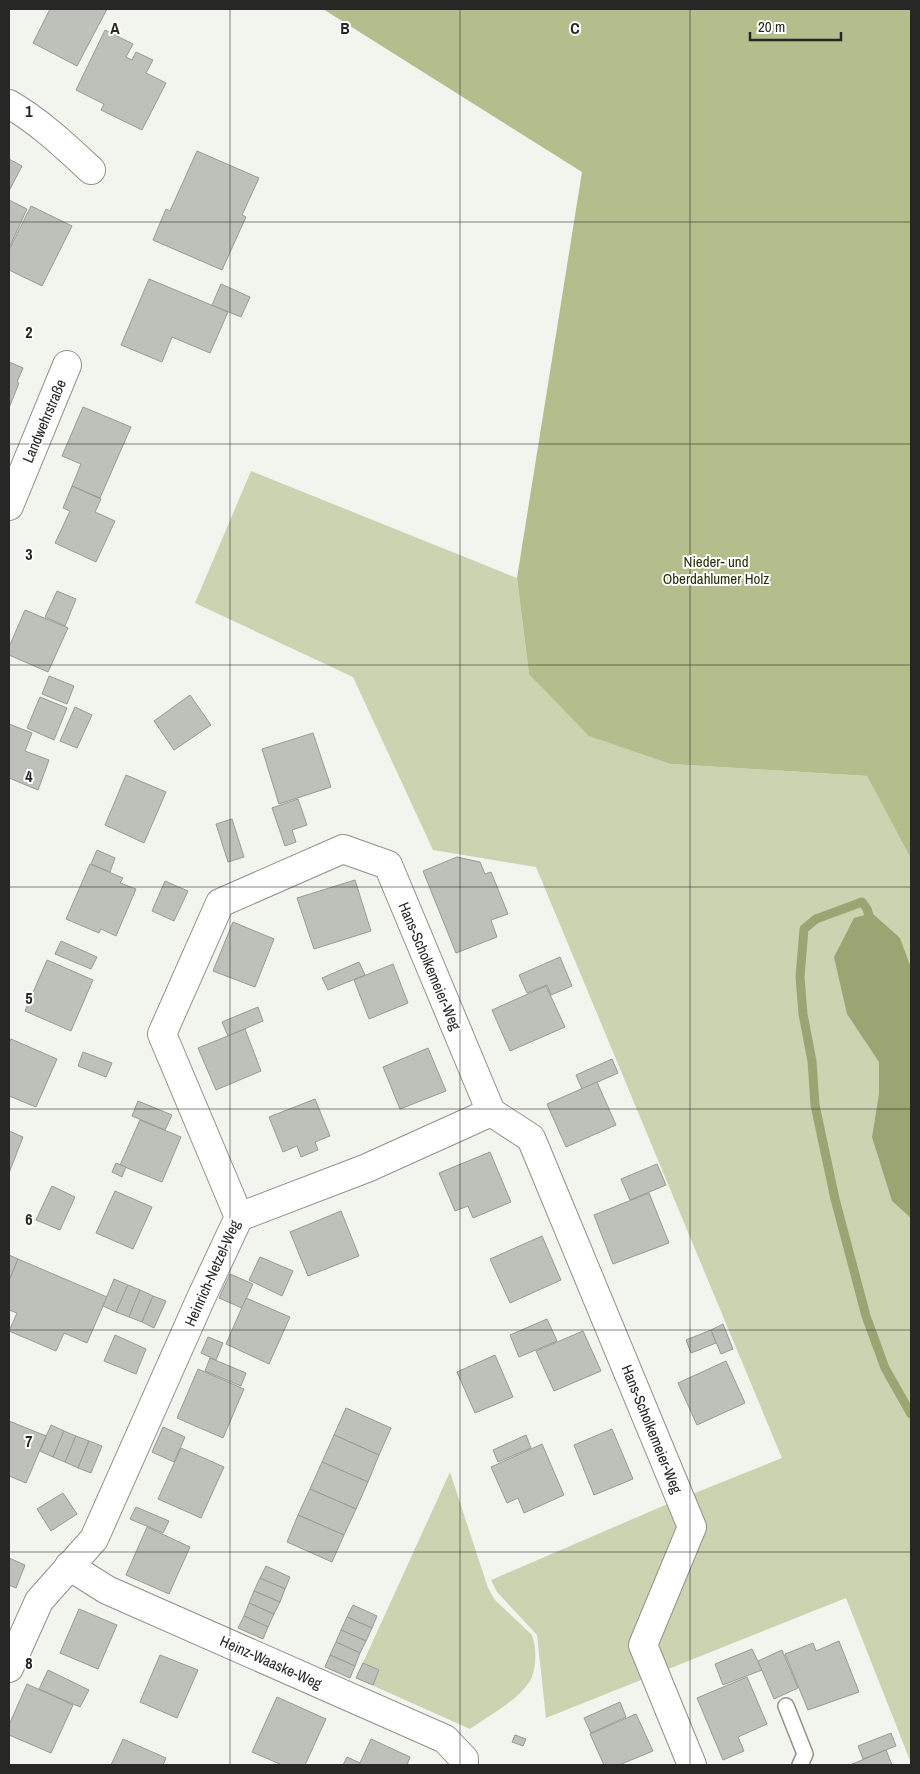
<svg xmlns="http://www.w3.org/2000/svg" width="920" height="1774" viewBox="0 0 920 1774" font-family="'Archivo Narrow',sans-serif">
<style>
.green{fill:#cbd3b1}
.forest{fill:#b3be8c}
.water{fill:#9aa573}
.lines{fill:none;stroke-linecap:round;stroke-linejoin:round}
.stream{stroke:#9aa573;stroke-width:9}
.building{fill:#bec0ba;stroke:#999b95}
.lane-casing{stroke:#90918c;stroke-width:18}
.street-casing{stroke:#90918c;stroke-width:30}
.lane{stroke:#fff;stroke-width:15}
.street{stroke:#fff;stroke-width:28}
.grid{fill:none;stroke:#272725;stroke-width:1;stroke-opacity:0.55}
.labels{text-anchor:middle;dominant-baseline:central;stroke-width:4;stroke-linejoin:round;paint-order:stroke}
.street-label{font-size:15px;fill:#272725;stroke:#fff}
.park-label{font-size:15px;fill:#272d06;stroke:#fff}
.grid-label{font-size:16px;text-anchor:middle;font-weight:bold;fill:#272725;stroke:#fff;stroke-width:4;stroke-linejoin:round;paint-order:stroke}
</style>
<rect width="100%" height="100%" fill="#f2f4ee"/>
<!-- green -->
<g class="green">
<polygon points="251,471 517,578 529,674 671,764 867,776 911,859 911,1763 846,1598 546,1718 537,1635 497,1592 491,1580 670,1503 782,1458 536,867 433,850 353,677 195,603"/>
<path d="M450 1472 488 1588 495 1600 532 1635C537 1648 537 1672 528 1684 515 1702 488 1716 470 1729L356 1678Z"/>
</g>
<!-- forest -->
<polygon class="forest" points="323,9 911,9 911,859 867,776 671,764 589,736 529,674 517,578 582,172"/>
<!-- water -->
<polygon class="water" points="872,913 900,938 911,968 911,1218 892,1201 872,1137 879,1094 879,1062 847,1014 834,957 854,918"/>
<g class="lines">
<!-- stream -->
<polyline class="stream" points="872,925 867,909 862,902 816,919 804,929 800,977 803,1014 812,1061 815,1105 835,1199 866,1316 885,1368 911,1414"/>
</g>
<!-- building -->
<g class="building">
<polygon points="50,9 107,9 77,66 33,43"/>
<polygon points="105,30 133,44 126,57 132,60 136,52 153,60 146,73 166,83 142,130 101,110 104,104 76,90"/>
<polygon points="197,151 259,178 242,215 246,217 222,270 153,240 166,209 170,211"/>
<polygon points="9,159 22,166 9,191"/>
<polygon points="9,200 27,209 9,248"/>
<polygon points="31,206 72,226 42,286 9,270 9,250"/>
<polygon points="149,279 228,312 210,353 172,337 162,362 121,345"/>
<polygon points="221,284 250,297 241,317 212,305"/>
<polygon points="9,362 23,368 17,382 19,383 9,408"/>
<polygon points="83,407 131,427 100,498 72,486 81,464 62,456"/>
<polygon points="72,486 101,499 95,512 115,521 96,562 55,543 70,511 63,508"/>
<polygon points="57,591 76,599 65,626 45,617"/>
<polygon points="25,610 68,628 48,672 9,655 9,647"/>
<polygon points="49,676 74,686 67,704 42,694"/>
<polygon points="190,695 211,725 174,750 154,721"/>
<polygon points="40,697 67,708 54,740 27,728"/>
<polygon points="75,707 92,715 77,748 60,741"/>
<polygon points="9,724 32,733 25,751 49,760 38,790 9,778"/>
<polygon points="313,733 331,787 279,804 262,749"/>
<polygon points="126,775 166,792 144,843 105,825"/>
<polygon points="298,799 307,825 292,830 296,842 285,846 272,808"/>
<polygon points="232,819 244,857 228,862 216,824"/>
<polygon points="97,850 115,858 110,872 91,864"/>
<polygon points="457,857 480,862 485,874 491,872 508,914 491,920 497,937 456,953 423,871"/>
<polygon points="90,864 123,878 120,883 136,889 116,936 101,929 99,933 66,919"/>
<polygon points="355,880 371,931 314,949 297,898"/>
<polygon points="165,881 188,891 174,921 152,911"/>
<polygon points="233,922 274,939 255,987 213,971"/>
<polygon points="61,941 97,957 91,969 55,954"/>
<polygon points="560,957 572,986 551,995 547,985 527,993 519,975"/>
<polygon points="47,960 93,980 71,1031 25,1011"/>
<polygon points="359,962 365,975 328,990 322,978"/>
<polygon points="393,964 408,1003 369,1019 354,980"/>
<polygon points="546,986 565,1027 510,1051 492,1010"/>
<polygon points="258,1007 263,1021 228,1036 222,1022"/>
<polygon points="245,1029 261,1071 216,1090 198,1048"/>
<polygon points="11,1039 57,1059 36,1107 9,1096 9,1044"/>
<polygon points="428,1048 446,1091 400,1109 383,1067"/>
<polygon points="83,1052 112,1063 106,1077 78,1066"/>
<polygon points="612,1059 618,1073 582,1089 576,1075"/>
<polygon points="597,1082 616,1125 566,1147 547,1104"/>
<polygon points="315,1099 330,1136 315,1142 318,1150 301,1157 297,1146 283,1152 269,1117"/>
<polygon points="138,1101 172,1115 165,1130 132,1116"/>
<polygon points="140,1120 181,1137 162,1182 120,1165"/>
<polygon points="9,1131 23,1137 9,1173"/>
<polygon points="490,1152 511,1202 473,1218 468,1206 455,1211 439,1173"/>
<polygon points="116,1163 126,1167 122,1177 112,1172"/>
<polygon points="657,1164 666,1185 630,1200 621,1179"/>
<polygon points="52,1186 75,1197 60,1230 36,1220"/>
<polygon points="115,1191 152,1207 133,1249 96,1233"/>
<polygon points="649,1193 669,1243 613,1264 594,1215"/>
<polygon points="341,1211 359,1256 308,1276 290,1232"/>
<polygon points="542,1236 561,1280 510,1303 490,1259"/>
<polygon points="9,1255 18,1259 9,1281"/>
<polygon points="260,1257 293,1271 282,1296 249,1280"/>
<polygon points="18,1259 107,1297 87,1343 64,1333 56,1351 9,1331 17,1313 9,1310 9,1281"/>
<polygon points="230,1274 253,1284 242,1308 219,1298"/>
<polygon points="114,1279 128,1285 116,1312 103,1306"/>
<polygon points="128,1285 140,1290 129,1317 116,1312"/>
<polygon points="140,1290 153,1296 142,1322 129,1317"/>
<polygon points="153,1296 166,1301 154,1328 142,1322"/>
<polygon points="246,1298 290,1317 269,1364 226,1344"/>
<polygon points="547,1319 557,1341 519,1357 510,1335"/>
<polygon points="723,1324 733,1349 721,1354 711,1330"/>
<polygon points="711,1330 716,1343 691,1353 686,1340"/>
<polygon points="583,1331 601,1371 554,1391 536,1351"/>
<polygon points="115,1335 146,1349 136,1374 104,1361"/>
<polygon points="208,1337 223,1343 216,1360 201,1353"/>
<polygon points="495,1355 513,1397 475,1413 457,1372"/>
<polygon points="210,1358 246,1373 241,1386 205,1371"/>
<polygon points="726,1361 745,1403 697,1425 678,1383"/>
<polygon points="198,1369 244,1389 223,1438 177,1418"/>
<polygon points="346,1408 391,1428 379,1455 334,1435"/>
<polygon points="9,1421 46,1436 26,1483 9,1476"/>
<polygon points="51,1425 64,1431 53,1457 40,1451"/>
<polygon points="163,1427 185,1437 174,1462 152,1452"/>
<polygon points="612,1429 633,1479 594,1495 574,1445"/>
<polygon points="64,1431 76,1436 65,1462 53,1457"/>
<polygon points="334,1435 379,1455 368,1482 322,1462"/>
<polygon points="526,1435 531,1448 498,1462 493,1450"/>
<polygon points="76,1436 89,1441 78,1468 65,1462"/>
<polygon points="89,1441 102,1446 91,1473 78,1468"/>
<polygon points="542,1444 564,1495 524,1513 518,1498 507,1503 491,1467"/>
<polygon points="181,1448 224,1467 201,1518 158,1499"/>
<polygon points="322,1462 368,1482 356,1509 310,1489"/>
<polygon points="310,1489 356,1509 344,1535 298,1515"/>
<polygon points="63,1493 77,1514 51,1531 37,1509"/>
<polygon points="136,1507 169,1521 163,1533 130,1519"/>
<polygon points="298,1515 344,1535 332,1562 287,1542"/>
<polygon points="147,1527 190,1547 169,1594 126,1575"/>
<polygon points="9,1558 25,1565 16,1588 9,1585"/>
<polygon points="266,1566 290,1577 285,1589 260,1578"/>
<polygon points="260,1578 285,1589 280,1602 254,1591"/>
<polygon points="254,1591 280,1602 274,1614 249,1603"/>
<polygon points="249,1603 274,1614 268,1627 244,1616"/>
<polygon points="353,1605 377,1616 372,1628 347,1617"/>
<polygon points="79,1609 117,1625 98,1669 60,1653"/>
<polygon points="244,1616 268,1627 263,1639 238,1628"/>
<polygon points="347,1617 372,1628 366,1641 341,1630"/>
<polygon points="341,1630 366,1641 360,1653 336,1642"/>
<polygon points="839,1641 859,1692 808,1710 785,1654 813,1643 816,1651"/>
<polygon points="336,1642 360,1653 355,1666 330,1655"/>
<polygon points="752,1649 762,1670 723,1685 715,1664"/>
<polygon points="782,1650 798,1688 774,1699 758,1661"/>
<polygon points="160,1655 198,1670 177,1718 140,1702"/>
<polygon points="330,1655 355,1666 350,1678 325,1667"/>
<polygon points="363,1663 379,1670 373,1685 356,1678"/>
<polygon points="48,1670 89,1690 80,1707 39,1689"/>
<polygon points="747,1677 767,1724 738,1737 744,1751 723,1760 697,1698"/>
<polygon points="27,1684 73,1705 51,1753 9,1735 9,1725"/>
<polygon points="277,1697 326,1719 305,1765 282,1765 252,1752"/>
<polygon points="620,1702 626,1717 591,1733 584,1718"/>
<polygon points="636,1714 653,1751 619,1765 604,1765 590,1734"/>
<polygon points="891,1733 896,1746 863,1759 858,1746"/>
<polygon points="515,1735 526,1739 523,1746 512,1742"/>
<polygon points="123,1739 166,1758 163,1765 111,1765"/>
<polygon points="371,1739 410,1757 407,1765 359,1765"/>
<polygon points="886,1750 892,1765 850,1765"/>
<polygon points="347,1757 360,1763 359,1765 343,1765"/>
</g>
<g class="lines">
<!-- lane casing -->
<g class="lane-casing">
<polyline id="lane" points="786,1706 805,1754 800,1765"/>
</g>
<!-- street casing -->
<g class="street-casing">
<g id="street">
<path d="M9 104C40 122 65 146 91 170"/>
<polyline points="9,506 67,365"/>
<polyline points="239,1217 367,1168 491,1112"/>
<polyline points="69,1566 107,1590 445,1739 464,1759 464,1765"/>
<polyline points="9,1668 39,1601 94,1539 201,1298 239,1217 162,1034 220,903 343,849 388,865 491,1112 531,1138 692,1527 643,1645 692,1765"/>
</g>
</g>
<!-- lane -->
<use href="#lane" class="lane"/>
<!-- street -->
<use href="#street" class="street"/>
</g>
<!-- grid -->
<path class="grid" d="M230 9V1765M460 9V1765M690 9V1765M9 222H911M9 444H911M9 665H911M9 887H911M9 1109H911M9 1330H911M9 1552H911"/>
<g class="labels">
<!-- street labels -->
<g class="street-label">
<text transform="translate(44 421) rotate(-67)">Landwehrstraße</text>
<text transform="translate(430 966) rotate(67)">Hans-Scholkemeier-Weg</text>
<text transform="translate(212 1273) rotate(-66)">Heinrich-Netzel-Weg</text>
<text transform="translate(652 1429) rotate(68)">Hans-Scholkemeier-Weg</text>
<text transform="translate(271 1662) rotate(24)">Heinz-Waaske-Weg</text>
</g>
<!-- park labels -->
<g class="park-label">
<text x="716" y="561">Nieder- und<tspan x="716" dy="17">Oberdahlumer Holz</tspan></text>
</g>
</g>
<g class="grid-label">
<text x="115" y="34">A</text>
<text x="345" y="34">B</text>
<text x="575" y="34">C</text>
<text x="29" y="117">1</text>
<text x="29" y="338">2</text>
<text x="29" y="560">3</text>
<text x="29" y="782">4</text>
<text x="29" y="1004">5</text>
<text x="29" y="1225">6</text>
<text x="29" y="1447">7</text>
<text x="29" y="1669">8</text>
</g>
<!-- border -->
<rect width="920" height="1774" fill="none" stroke="#272725" stroke-width="20"/>
<!-- scale -->
<path d="M750 32v8h91v-8" fill="none" stroke="#272725" stroke-width="2.5"/>
<text x="758" y="32" font-size="15" fill="#272725" stroke="#ffffff" stroke-width="4" paint-order="stroke">20 m</text>
</svg>
